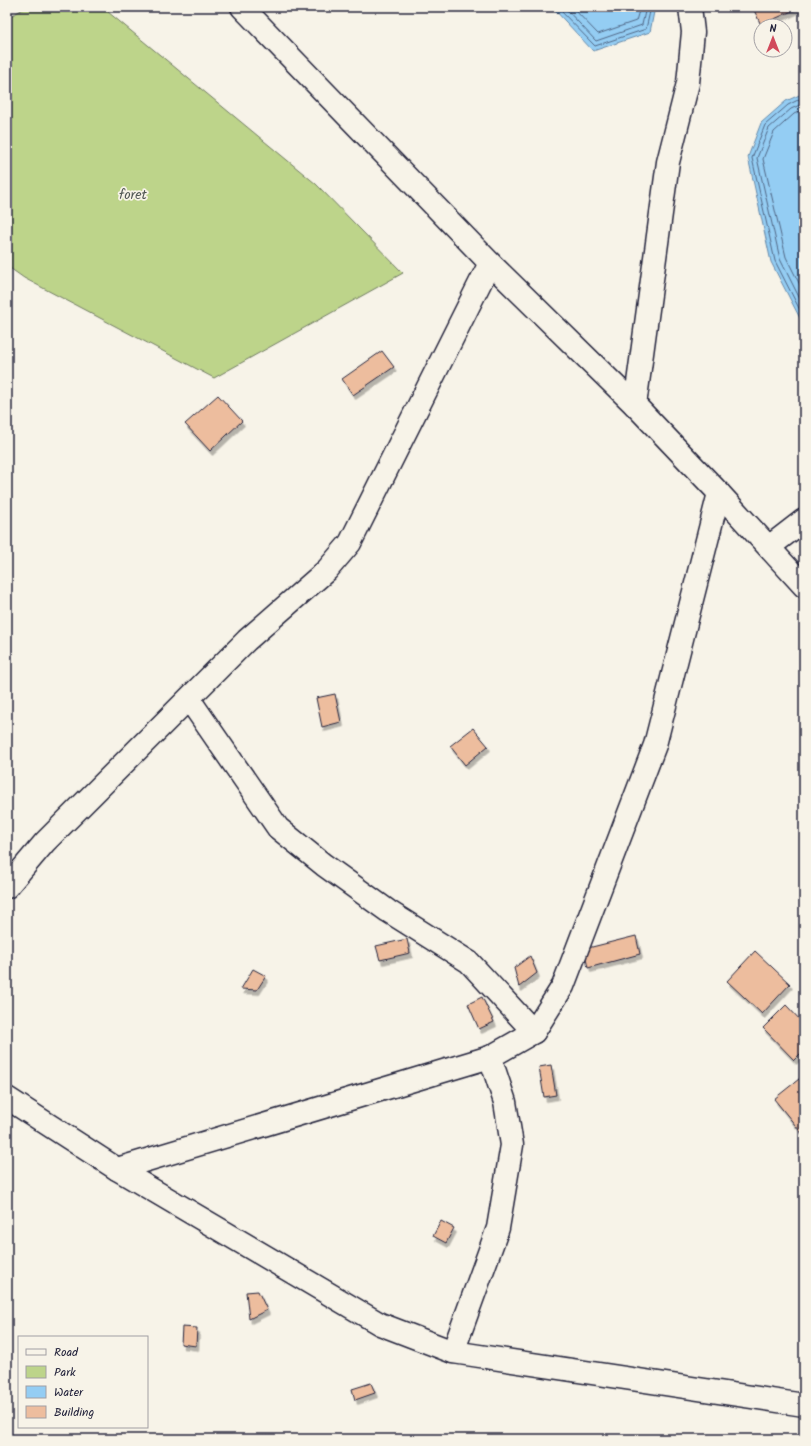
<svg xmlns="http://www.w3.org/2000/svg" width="811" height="1446" viewBox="0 0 811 1446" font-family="Kalam,sans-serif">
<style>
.green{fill:#bdd48a;stroke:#707b62}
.water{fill:#94cdf3;stroke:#6689a9}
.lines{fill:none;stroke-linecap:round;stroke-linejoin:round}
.shore{stroke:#506685;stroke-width:1}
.building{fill:#edbd9e;stroke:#22223b;filter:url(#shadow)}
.minor-casing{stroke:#22223b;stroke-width:25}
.highway-casing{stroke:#22223b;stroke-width:25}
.minor{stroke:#f7f3e8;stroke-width:22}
.highway{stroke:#f7f3e8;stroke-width:22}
.labels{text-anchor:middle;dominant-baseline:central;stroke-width:3.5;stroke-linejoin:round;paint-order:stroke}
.park-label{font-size:14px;fill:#505753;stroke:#f7f3e8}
</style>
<defs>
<filter id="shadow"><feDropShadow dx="2.5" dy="4.5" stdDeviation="0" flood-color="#0004"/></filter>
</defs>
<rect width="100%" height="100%" fill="#f7f3e8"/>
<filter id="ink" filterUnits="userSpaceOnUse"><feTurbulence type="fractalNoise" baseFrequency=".025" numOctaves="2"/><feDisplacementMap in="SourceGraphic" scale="8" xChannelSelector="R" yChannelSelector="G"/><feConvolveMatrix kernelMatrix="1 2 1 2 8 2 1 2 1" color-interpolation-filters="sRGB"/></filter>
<g filter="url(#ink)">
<!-- green -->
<polygon class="green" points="27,7 102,7 316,184 403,273 214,378 24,278 7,266 8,190 7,188 7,18"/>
<!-- water -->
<g class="water">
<polygon points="552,7 655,7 650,32 593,51"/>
<polygon points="804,93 804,326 771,262 748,157 761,123 786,101"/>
</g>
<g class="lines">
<!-- shore -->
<g class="shore">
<polyline points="557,7 595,46 646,29 651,7"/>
<polyline points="564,7 596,41 642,25 646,7"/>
<polyline points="572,7 598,34 636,21 640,7"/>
<polyline points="804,97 788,105 765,125 752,158 775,261 804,318"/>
<polyline points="804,103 791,109 769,128 757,158 780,259 804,307"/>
<polyline points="804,109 794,114 774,132 763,159 786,257 804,293"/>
</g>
</g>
<!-- building -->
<g class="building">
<polygon points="760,7 801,7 761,25 754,10"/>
<polygon points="382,351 394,367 353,395 342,379"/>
<polygon points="218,395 242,421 210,451 185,424"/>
<polygon points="335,694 341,722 322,727 316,698"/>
<polygon points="473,728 488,746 465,765 450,746"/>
<polygon points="636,936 640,954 588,968 584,949"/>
<polygon points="407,939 410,953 380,960 376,946"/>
<polygon points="755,951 790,984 762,1014 727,981"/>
<polygon points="530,956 537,973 519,987 514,968"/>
<polygon points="253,969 266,976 257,990 241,989"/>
<polygon points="482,997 494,1022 479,1029 468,1004"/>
<polygon points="786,1005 804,1024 804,1050 794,1060 763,1028"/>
<polygon points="551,1065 556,1095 544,1097 539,1067"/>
<polygon points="804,1075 804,1136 774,1099"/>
<polygon points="441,1221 454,1228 446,1243 433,1236"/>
<polygon points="258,1291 267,1310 249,1319 246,1292"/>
<polygon points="182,1327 197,1328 196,1346 181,1344"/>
<polygon points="371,1383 375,1393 355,1400 352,1389"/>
</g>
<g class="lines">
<!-- minor casing -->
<g class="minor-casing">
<g id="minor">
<polyline points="635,405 668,162 688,83 693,32 690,7"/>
<polyline points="769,547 804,520"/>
<polyline points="189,699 278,828 324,865 388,911 469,962 534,1032"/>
<polyline points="7,887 45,842 247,640 327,570 350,543 490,263"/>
<polyline points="7,1098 117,1169 380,1324 453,1352 804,1405"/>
<polyline points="117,1169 490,1057 534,1032 563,986 655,745 719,493"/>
<polyline points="453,1352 498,1228 512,1145 505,1102 490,1057"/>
</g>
</g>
<!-- highway casing -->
<g class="highway-casing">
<polyline id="highway" points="242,7 490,263 635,405 719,493 804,586"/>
</g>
<!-- minor -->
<use href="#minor" class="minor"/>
<!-- highway -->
<use href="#highway" class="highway"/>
</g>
</g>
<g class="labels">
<!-- park labels -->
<g class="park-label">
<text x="133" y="195">foret</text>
</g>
</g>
<!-- margin -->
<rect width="811" height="1446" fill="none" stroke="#f7f3e8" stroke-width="24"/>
<rect x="12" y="12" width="787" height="1422" fill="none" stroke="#22223b" stroke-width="1.5" filter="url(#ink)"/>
<!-- legend -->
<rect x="18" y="1336" width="130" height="92" fill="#f7f3e8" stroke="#a29fa3"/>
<rect x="26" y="1349" width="20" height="6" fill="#f7f3e8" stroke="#a29fa3"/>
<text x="54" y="1356" font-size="12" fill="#22223b">Road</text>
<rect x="26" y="1366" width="20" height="12" fill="#bdd48a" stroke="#a29fa3"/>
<text x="54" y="1376" font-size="12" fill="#22223b">Park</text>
<rect x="26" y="1386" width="20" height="12" fill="#94cdf3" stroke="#a29fa3"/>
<text x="54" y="1396" font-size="12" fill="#22223b">Water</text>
<rect x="26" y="1406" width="20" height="12" fill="#edbd9e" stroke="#a29fa3"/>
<text x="54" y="1416" font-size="12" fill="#22223b">Building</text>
<!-- north arrow -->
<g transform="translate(773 38)"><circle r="19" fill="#f7f3e8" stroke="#a29fa3"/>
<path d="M0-3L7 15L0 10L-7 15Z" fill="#d1495b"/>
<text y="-6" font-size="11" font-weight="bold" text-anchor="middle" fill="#22223b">N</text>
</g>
</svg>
